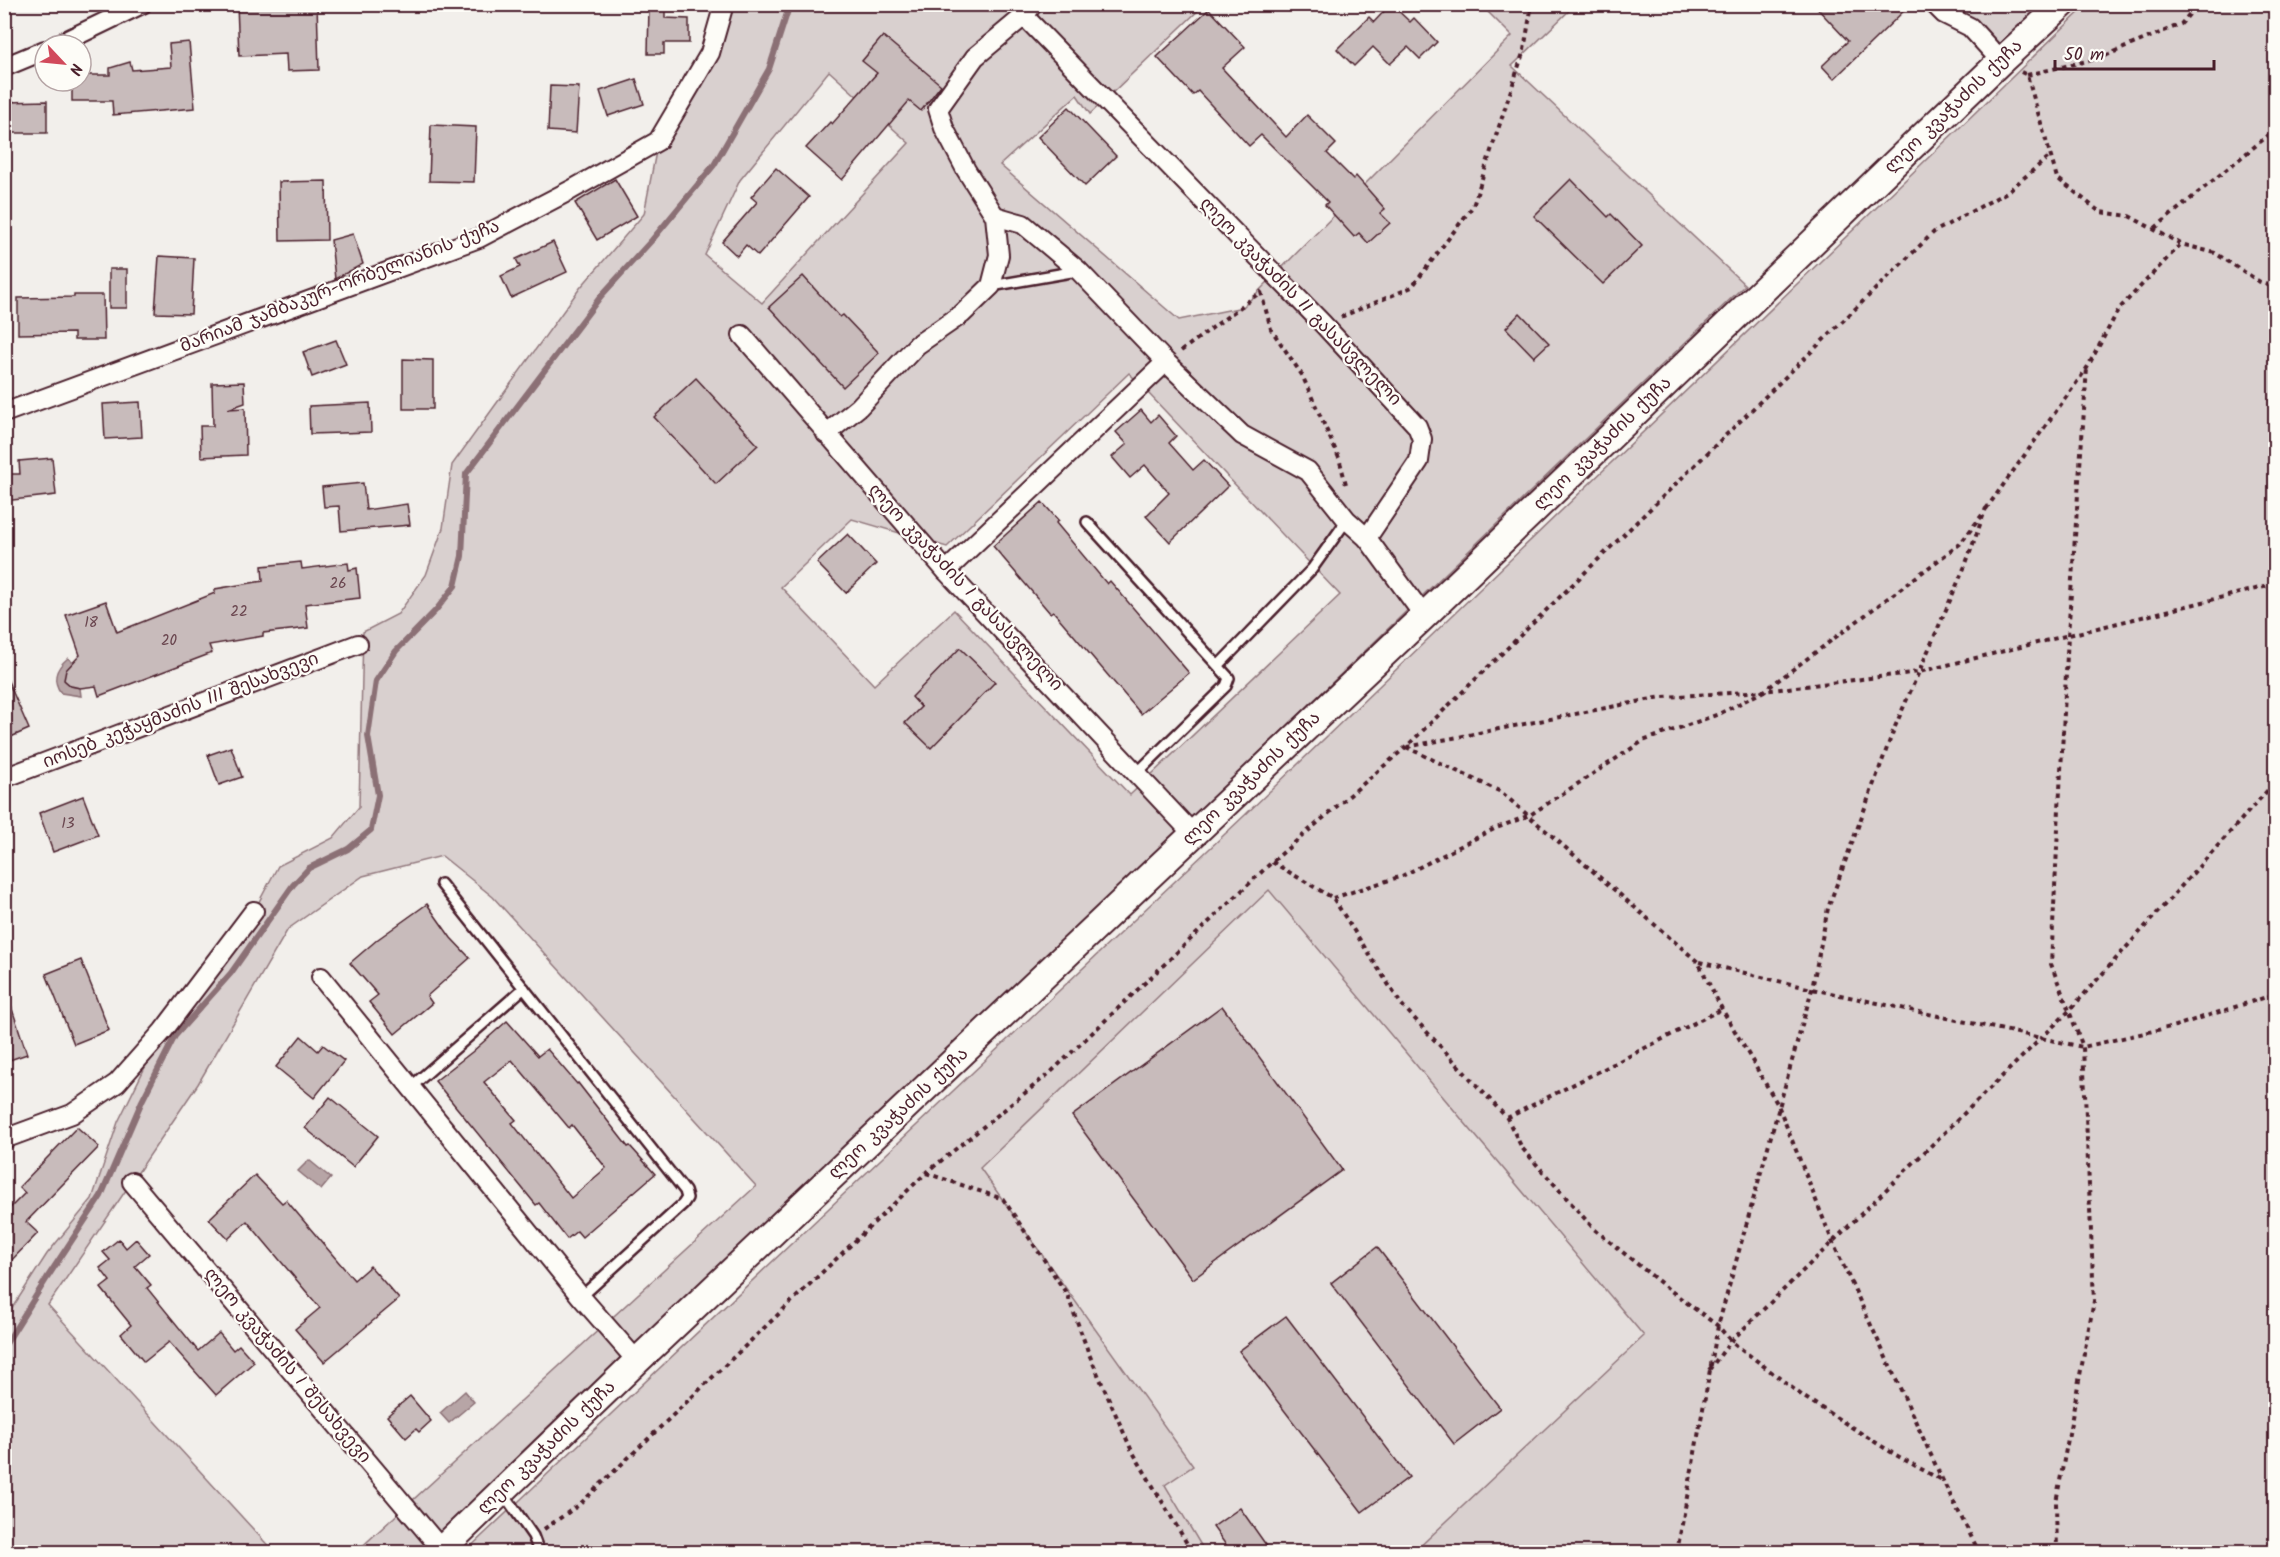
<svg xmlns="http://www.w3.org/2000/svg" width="2280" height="1557" viewBox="0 0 2280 1557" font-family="Kalam,'Noto Sans Georgian',sans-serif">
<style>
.built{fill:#e5dfdd}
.green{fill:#d9d0cf;stroke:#92787d;stroke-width:1.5;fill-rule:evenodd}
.water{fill:#b7a5a6;stroke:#8b6f75;stroke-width:1.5}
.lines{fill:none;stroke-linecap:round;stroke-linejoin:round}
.stream{stroke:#8b6f75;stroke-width:6}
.building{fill:#c8bbbb;stroke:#4a1f2b;stroke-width:1.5;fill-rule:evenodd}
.service-casing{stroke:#4a1f2b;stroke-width:14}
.minor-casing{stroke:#4a1f2b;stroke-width:22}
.secondary-casing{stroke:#4a1f2b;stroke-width:30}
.path{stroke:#4a1f2b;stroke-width:4;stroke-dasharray:4.5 4.5;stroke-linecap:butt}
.service{stroke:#fdfcf7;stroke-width:9}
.minor{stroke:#fdfcf7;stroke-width:18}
.secondary{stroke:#fdfcf7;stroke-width:26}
.labels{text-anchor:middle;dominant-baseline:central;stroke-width:4.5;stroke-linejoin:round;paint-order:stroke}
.number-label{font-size:15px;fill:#6a464f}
.street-label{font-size:18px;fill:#4a1f2b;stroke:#fdfcf7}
</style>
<rect width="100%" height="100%" fill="#f2efeb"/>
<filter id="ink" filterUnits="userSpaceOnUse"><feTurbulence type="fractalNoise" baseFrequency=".0167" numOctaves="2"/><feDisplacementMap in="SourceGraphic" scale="12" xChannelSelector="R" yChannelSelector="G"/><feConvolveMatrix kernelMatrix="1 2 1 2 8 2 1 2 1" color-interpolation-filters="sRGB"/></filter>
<g filter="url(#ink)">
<!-- built -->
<polygon class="built" points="1269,889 1644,1336 1414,1552 1205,1552 1165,1484 1193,1466 980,1168"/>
<!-- green -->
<g class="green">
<path d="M724 5H1204L1090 114 1077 95 1000 165 1179 320 1243 307 1512 36 1481 5H1575L1512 66 1745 285 631 1358 419 1552H356L756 1186 493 897 442 856 363 876 288 929 198 1084 48 1305 274 1552H5L4 1321 7 1316 47 1254 92 1199 118 1122 163 1031 254 911 278 866 333 838 359 807 363 632 398 614 426 575 443 528 452 465 580 288 644 214 658 141ZM829 71 909 143 762 303 705 255 740 180ZM1129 373 1340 595 1130 795 954 610 874 685 781 587 852 519 947 547Z"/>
<polygon points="1933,5 2043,5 1987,57"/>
<polygon points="2087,5 2275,5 2275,1552 1414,1552 1644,1336 1269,890 980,1168 1193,1466 1165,1485 1205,1552 465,1552 1244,816"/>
</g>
<!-- water -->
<g class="water">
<path d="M68 658 73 663 65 681 71 686 80 688 81 696 61 693C51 679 56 668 68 658Z"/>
<polygon points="309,1160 331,1178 321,1190 298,1171"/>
<polygon points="465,1391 474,1402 449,1423 440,1413"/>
</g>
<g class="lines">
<!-- stream -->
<polyline class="stream" points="4,1347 47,1278 101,1196 142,1101 175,1036 231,973 293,885 309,868 348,849 371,830 378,795 368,736 376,681 396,651 436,610 455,586 462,556 466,474 601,296 652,240 714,165 769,69 790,4"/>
</g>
<!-- building -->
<g class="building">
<polygon points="237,4 317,4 319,70 287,71 286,54 239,56"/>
<polygon points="1391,4 1410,22 1414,18 1437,42 1420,59 1408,47 1390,64 1373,47 1354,66 1337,49 1369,17 1374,22"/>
<polygon points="1813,4 1911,4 1834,79 1822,66 1848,41"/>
<polygon points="649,7 665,7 665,18 689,19 689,43 664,43 664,54 648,54"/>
<polygon points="1209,9 1245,47 1222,68 1286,137 1307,115 1336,144 1327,153 1353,179 1356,176 1385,209 1380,213 1390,223 1368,243 1359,233 1354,237 1325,205 1328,202 1261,135 1249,146 1198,91 1193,95 1157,57"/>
<polygon points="883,36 941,85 921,111 909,101 842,180 806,148 830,122 832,124 877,73 862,61"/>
<polygon points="189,42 195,108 113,115 112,101 72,101 72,81 81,81 81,75 110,75 110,68 130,62 132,70 171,67 169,44"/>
<polygon points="636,79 644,104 608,116 600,91"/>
<polygon points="550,86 579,87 576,133 548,131"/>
<polygon points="47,101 47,133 6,133 6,102"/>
<polygon points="1069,107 1116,156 1085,186 1038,137"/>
<polygon points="431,125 476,127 474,182 429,181"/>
<polygon points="776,168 809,197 758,256 746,245 737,256 722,242 757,202 751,197"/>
<polygon points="615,179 637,216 597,240 575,203"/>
<polygon points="1571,179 1608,217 1611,214 1642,246 1603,284 1534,216"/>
<polygon points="326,181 327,240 280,241 279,182"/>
<polygon points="353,234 363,264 335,279 331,240"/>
<polygon points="553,242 567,272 511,298 501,276 520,267 516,259"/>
<polygon points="159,256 194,258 191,314 155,313"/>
<rect x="109" y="269" width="18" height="39"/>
<polygon points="803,276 840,317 843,315 879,353 843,387 769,307"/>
<polygon points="74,295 103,295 104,340 74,340 74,333 18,334 18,298 74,297"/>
<polygon points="1520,313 1549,343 1534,357 1506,328"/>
<polygon points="336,340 346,364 312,377 303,352"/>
<polygon points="403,359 433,360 433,409 403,409"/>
<polygon points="696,378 758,445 716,484 654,417"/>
<polygon points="244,382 245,403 228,409 245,408 246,455 201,457 200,426 213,426 212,383"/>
<polygon points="140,402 142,437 105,439 103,404"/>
<polygon points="370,403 371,432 310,434 309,406"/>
<polygon points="1141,410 1151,422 1158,415 1176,436 1169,443 1193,470 1204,460 1228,486 1170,542 1146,516 1169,493 1145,465 1130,478 1112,457 1127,444 1116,432"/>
<polygon points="52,458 56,495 4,501 4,474 20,474 19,461"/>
<polygon points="363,483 366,510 407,504 410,525 341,531 339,506 324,507 322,487"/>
<polygon points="1042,502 1059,521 1056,523 1107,584 1110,581 1189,673 1141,714 1053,611 1050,613 993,546"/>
<polygon points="848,534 876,564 846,593 817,563"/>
<polygon points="301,562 302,569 348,563 349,570 357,568 360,598 305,604 308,628 263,633 263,636 209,645 212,653 99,696 96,686 80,688 71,686 64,680 66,670 80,655 66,615 106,601 117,632 215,593 215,589 263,581 262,566"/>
<polygon points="960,648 995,682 931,748 905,723 921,707 912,697"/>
<polygon points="4,672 29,729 4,740"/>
<polygon points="231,747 242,777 219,785 208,755"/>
<polygon points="83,796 98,835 53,852 39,813"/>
<polygon points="427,904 451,938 470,958 427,996 432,1003 395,1034 369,1002 378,995 350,963 378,939"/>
<polygon points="81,960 109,1030 74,1044 46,974"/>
<polygon points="4,997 8,997 27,1054 4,1062"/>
<polygon points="1222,1006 1342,1170 1193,1279 1072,1116"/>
<path d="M507 1021 538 1056 547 1049 577 1084 578 1083 628 1147 630 1146 655 1174 582 1237 577 1231 567 1239 539 1203 536 1205 435 1081 472 1052ZM512 1060 569 1128 572 1125 606 1168 571 1198 512 1123 516 1120 484 1082Z"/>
<polygon points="301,1036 318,1051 323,1045 344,1061 314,1098 276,1067"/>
<polygon points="330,1097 378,1136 353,1167 305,1128"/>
<polygon points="77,1127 99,1147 26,1222 38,1233 4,1268 4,1214 25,1193 19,1187"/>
<polygon points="255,1175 282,1203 286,1200 354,1280 370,1266 399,1299 324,1362 295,1329 320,1308 247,1221 228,1239 209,1219"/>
<polygon points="119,1239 126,1248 136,1239 149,1254 135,1266 151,1285 147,1288 198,1351 219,1333 233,1350 239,1345 254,1362 216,1395 169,1342 144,1362 121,1334 131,1325 101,1288 110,1281 100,1268 110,1260 103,1252"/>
<polygon points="1377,1247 1500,1408 1454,1444 1331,1283"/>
<polygon points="1286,1316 1409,1477 1362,1512 1239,1351"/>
<polygon points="410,1396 431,1421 419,1432 416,1429 406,1438 387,1416"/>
<polygon points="1240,1508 1271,1552 1231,1552 1213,1527"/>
</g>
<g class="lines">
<!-- service casing -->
<g class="service-casing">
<g id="service">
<polyline points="991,286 1077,271"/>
<polyline points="1087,522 1229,678 1226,686 1137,773"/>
<polyline points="1219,665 1312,569 1347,520"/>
<polyline points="441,884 685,1191 687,1198 683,1204 581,1297"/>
<polyline points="411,1087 524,988"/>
<polyline points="503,1493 533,1536 539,1552"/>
</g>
</g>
<!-- minor casing -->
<g class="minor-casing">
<g id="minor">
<polyline points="1934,4 1944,14 1970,27 2001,61"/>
<polyline points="1024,16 1323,324 1417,426 1422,439 1419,461 1367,538 1424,616"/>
<polyline points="57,45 142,4"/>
<polyline points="4,67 45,50"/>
<polyline points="995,216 1023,224 1079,271 1166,362 1242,435 1308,471 1347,520 1367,538"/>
<polyline points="742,335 946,571 1194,835"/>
<polyline points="4,413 479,238 571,190 658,141 710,53 724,4"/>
<polyline points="826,434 859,407 917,345 962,314 991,286 999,255 995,216 966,170 944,128 938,109 975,57 1024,16 1033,4"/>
<polyline points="946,571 1166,362"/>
<polyline points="4,778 358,644"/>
<polyline points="321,977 581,1297 637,1361"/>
<polyline points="4,1139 72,1114 117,1083 163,1031 254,911"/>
<polyline points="132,1182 442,1550"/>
</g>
</g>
<!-- secondary casing -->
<g class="secondary-casing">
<polyline id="secondary" points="439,1552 637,1361 1424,616 2001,61 2063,4"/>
</g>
<!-- path -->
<g class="path">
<polyline points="2021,72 2027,75 2057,178 2100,212 2129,216 2181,244 2215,253 2260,282 2276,288"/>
<polyline points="2027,75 2100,58 2181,24 2198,4"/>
<polyline points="2155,228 2276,129"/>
<polyline points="1261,292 1271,329 1302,375 1339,458 1347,488"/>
<polyline points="1341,317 1412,287 1473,206 1524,50 1532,4"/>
<polyline points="1181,351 1262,291"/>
<polyline points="1986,509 2087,368 2119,309 2181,244"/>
<polyline points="1406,747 1501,792 1698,962 1722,1009 1778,1105 1833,1243 1943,1481 1979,1552"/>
<polyline points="1407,747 1662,697 1764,691 1960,544 1982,515"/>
<polyline points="1272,862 1333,898 1401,1004 1507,1118 1522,1148 1594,1229 1667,1288 1718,1326 1731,1341 1804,1397 1894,1454 1943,1481"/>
<polyline points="1333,898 1402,876 1494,829 1530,815 1643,741 1719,714 1764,691 1919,672 2276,584"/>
<polyline points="1699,962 1812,989 2083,1047 2175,1026 2276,994"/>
<polyline points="1507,1118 1722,1009"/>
<polyline points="926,1173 1003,1199 1067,1294 1089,1354 1131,1449 1192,1552"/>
<polyline points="1709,1370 1731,1341 2069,1011 2276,781"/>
<polyline points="544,1529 579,1505 926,1173 1051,1072 1272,862 1406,747 1934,232 2007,192 2050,156"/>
<polyline points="1677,1552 1718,1326 1812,989 1828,908 1894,729 1965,566 1986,508"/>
<polyline points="2057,1552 2056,1502 2094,1301 2083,1047 2051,964 2068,635 2087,368"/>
</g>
<!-- service -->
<use href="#service" class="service"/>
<!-- minor -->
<use href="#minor" class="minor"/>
<!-- secondary -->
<use href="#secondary" class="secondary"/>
</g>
</g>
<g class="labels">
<!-- number labels -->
<g class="number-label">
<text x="338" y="584">26</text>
<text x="239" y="612">22</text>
<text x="91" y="623">18</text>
<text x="169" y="641">20</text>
<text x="68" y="824">13</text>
</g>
<!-- street labels -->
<g class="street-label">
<text transform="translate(1954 107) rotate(-44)">ლეო კვაჭაძის ქუჩა</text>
<text transform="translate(340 287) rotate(-21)">მარიამ ჯამბაკურ-ორბელიანის ქუჩა</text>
<text transform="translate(1300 302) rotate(46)">ლეო კვაჭაძის II გასასვლელი</text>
<text transform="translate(1603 444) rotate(-44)">ლეო კვაჭაძის ქუჩა</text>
<text transform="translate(965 588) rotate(47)">ლეო კვაჭაძის I გასასვლელი</text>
<text transform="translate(181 711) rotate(-21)">იოსებ კეჭაყმაძის III შესახვევი</text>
<text transform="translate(1252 779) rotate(-44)">ლეო კვაჭაძის ქუჩა</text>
<text transform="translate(899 1114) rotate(-43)">ლეო კვაჭაძის ქუჩა</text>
<text transform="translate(287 1366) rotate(50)">ლეო კვაჭაძის I შესახვევი</text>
<text transform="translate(547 1448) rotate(-44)">ლეო კვაჭაძის ქუჩა</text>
</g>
</g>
<!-- margin -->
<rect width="2280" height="1557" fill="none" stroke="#fdfcf7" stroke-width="24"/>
<rect x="12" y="12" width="2256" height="1533" fill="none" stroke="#4a1f2b" stroke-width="2" filter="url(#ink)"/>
<!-- north arrow -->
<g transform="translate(63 63) rotate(116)"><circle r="28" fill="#fdfcf7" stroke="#b5a4a5" stroke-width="1.5"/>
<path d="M0-4.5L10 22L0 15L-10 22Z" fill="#d1495b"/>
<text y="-9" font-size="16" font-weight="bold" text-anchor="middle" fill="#4a1f2b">N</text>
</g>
<!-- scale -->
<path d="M2055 60v9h159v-9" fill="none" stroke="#4a1f2b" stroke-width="3"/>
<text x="2064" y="60" font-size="18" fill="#4a1f2b" stroke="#fdfcf7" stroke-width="4.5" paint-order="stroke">50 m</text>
</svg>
